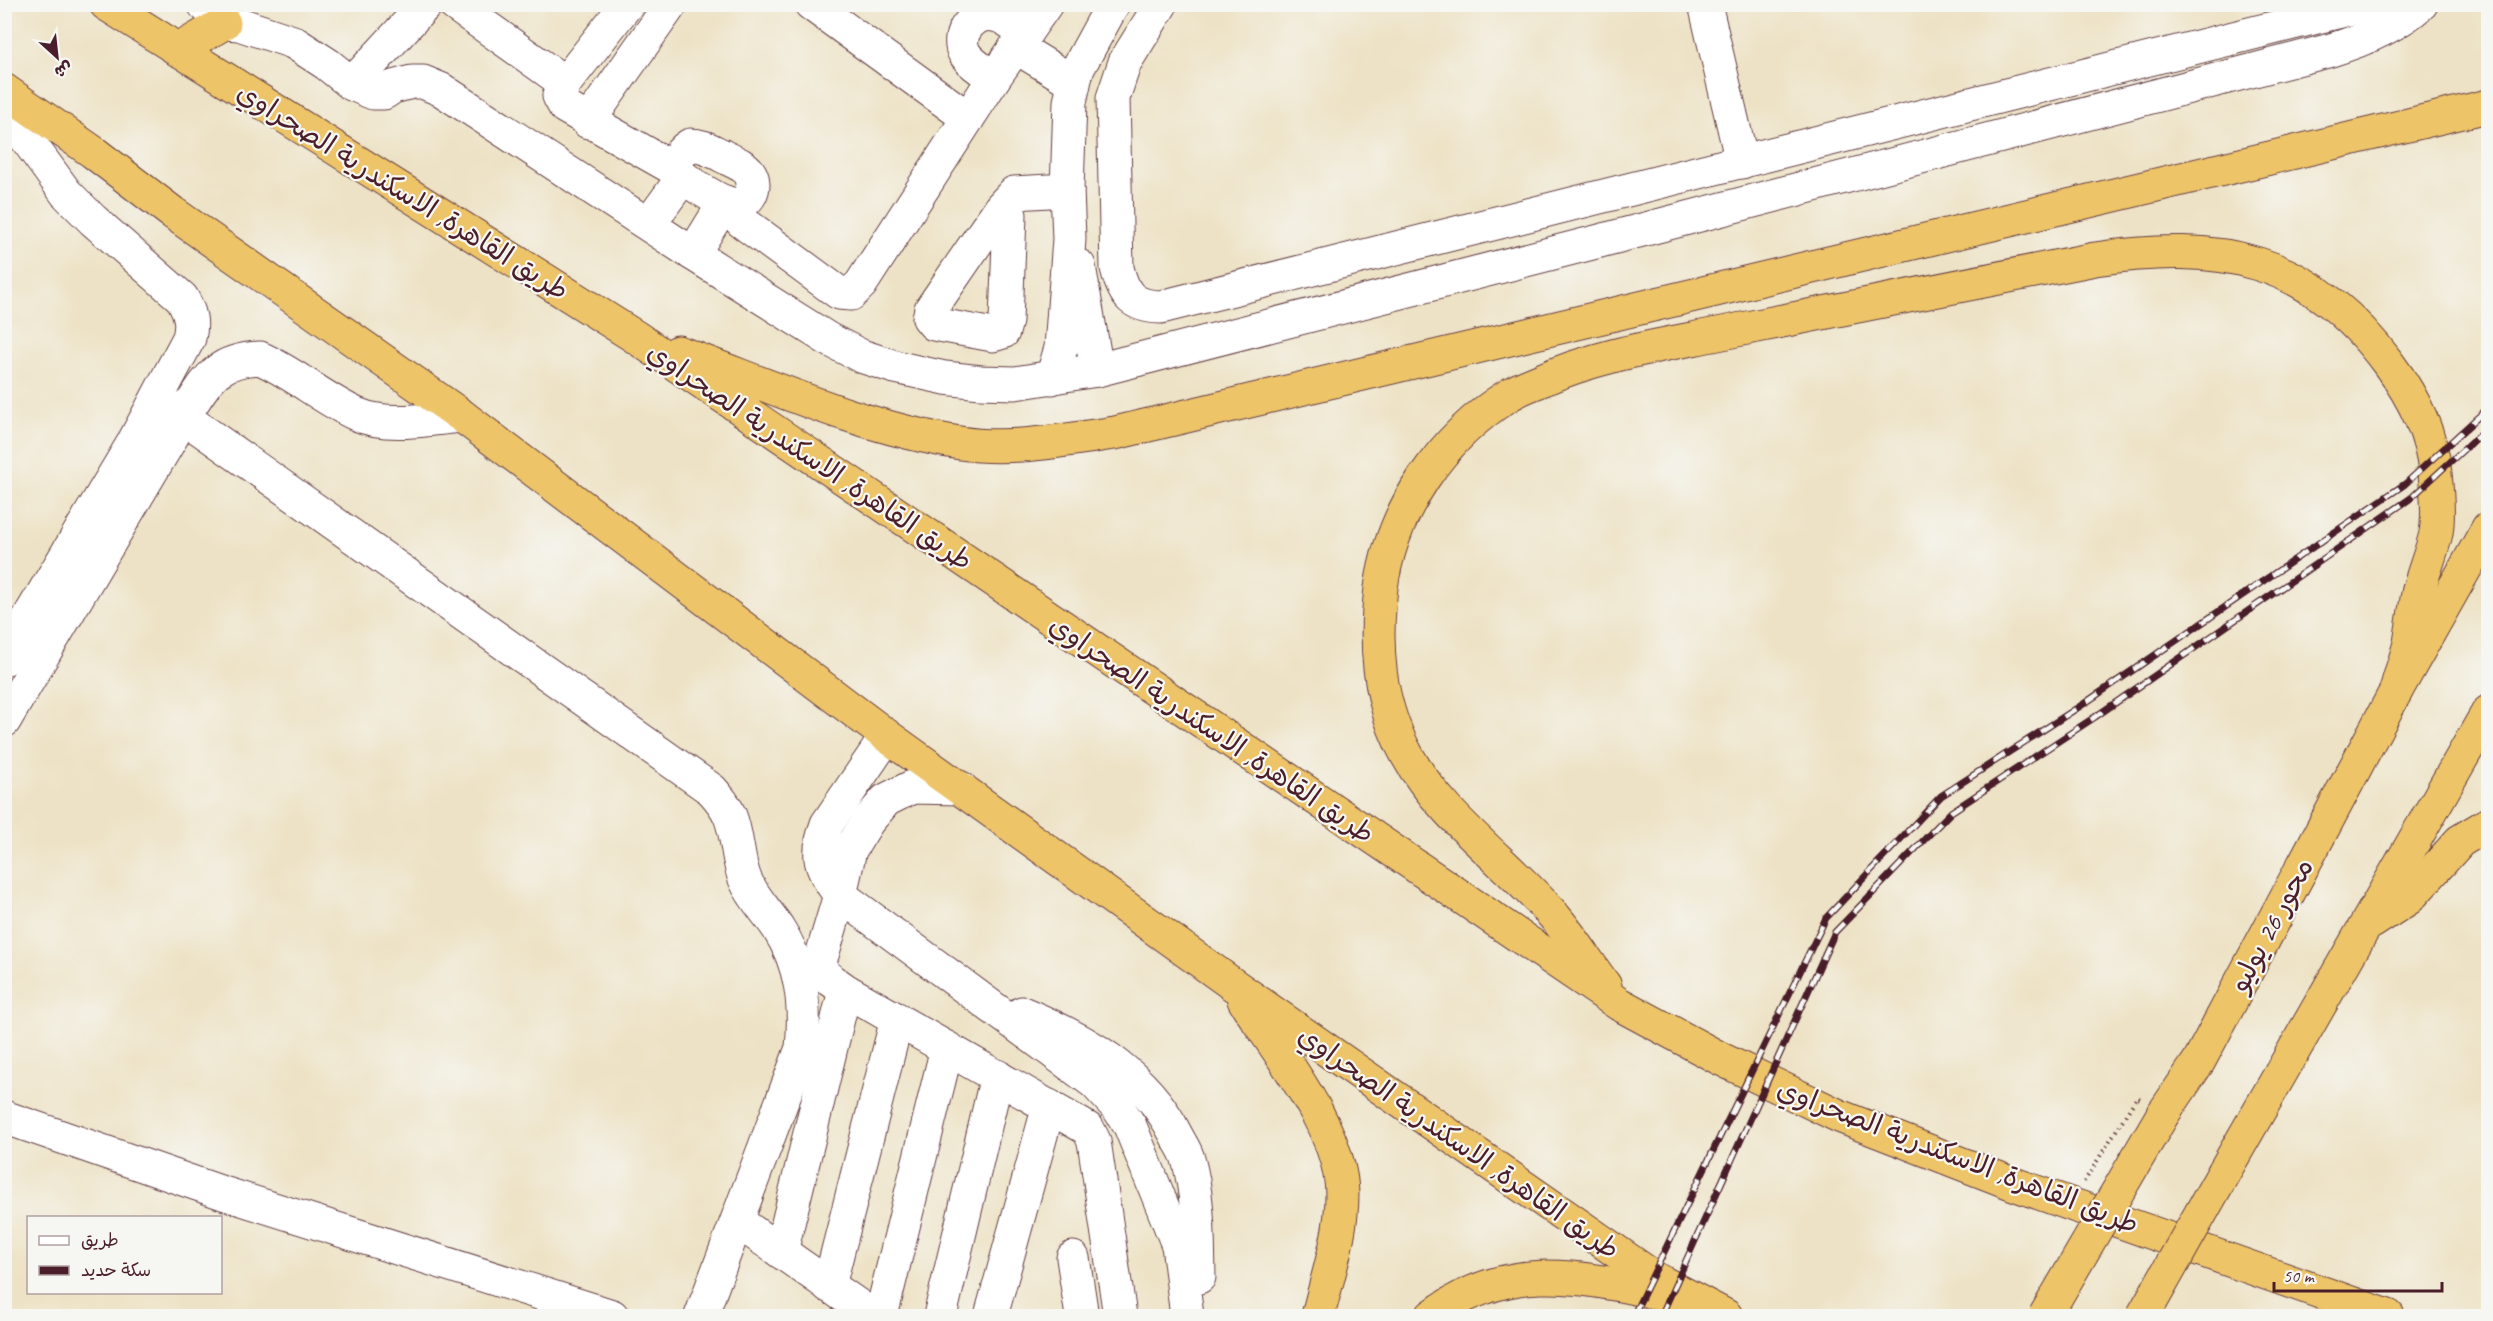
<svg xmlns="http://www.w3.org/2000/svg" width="2493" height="1321" viewBox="0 0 2493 1321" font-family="Caveat,'Playpen Sans Arabic',sans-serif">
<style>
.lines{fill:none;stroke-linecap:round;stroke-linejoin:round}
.minor-casing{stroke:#623c42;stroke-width:35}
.highway-casing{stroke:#623c42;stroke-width:35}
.path{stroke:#623c42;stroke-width:4;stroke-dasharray:1.5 4.5;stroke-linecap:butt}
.minor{stroke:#fff;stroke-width:33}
.highway{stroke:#eec469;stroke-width:33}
.rail-casing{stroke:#4a1f2b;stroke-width:7}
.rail{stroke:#f6f6f2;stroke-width:4.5;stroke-dasharray:14;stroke-linecap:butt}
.highway-bridge-casing{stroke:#623c42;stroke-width:35;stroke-linecap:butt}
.highway-bridge{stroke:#eec469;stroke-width:33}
.labels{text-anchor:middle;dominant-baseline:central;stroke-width:4.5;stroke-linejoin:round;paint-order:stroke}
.street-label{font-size:28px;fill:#4a1f2b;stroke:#f6f6f2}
</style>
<rect width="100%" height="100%" fill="#f6f6f2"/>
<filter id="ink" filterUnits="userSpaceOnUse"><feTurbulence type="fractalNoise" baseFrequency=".0167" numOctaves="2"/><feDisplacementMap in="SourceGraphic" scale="12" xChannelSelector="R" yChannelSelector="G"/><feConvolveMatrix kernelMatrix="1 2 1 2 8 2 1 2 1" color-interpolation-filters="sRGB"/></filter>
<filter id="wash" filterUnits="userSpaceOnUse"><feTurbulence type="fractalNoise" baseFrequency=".008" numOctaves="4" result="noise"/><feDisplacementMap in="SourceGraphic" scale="24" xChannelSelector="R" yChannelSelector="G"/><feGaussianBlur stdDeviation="1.35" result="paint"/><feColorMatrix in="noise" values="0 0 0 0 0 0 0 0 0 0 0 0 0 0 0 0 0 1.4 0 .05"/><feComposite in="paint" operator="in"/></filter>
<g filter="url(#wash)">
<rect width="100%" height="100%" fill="#ede2c5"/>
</g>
<g filter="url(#ink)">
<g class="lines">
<!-- minor casing -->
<g class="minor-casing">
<g id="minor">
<path d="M204 4 224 23 239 24 293 42 327 64 352 84 373 93H384L393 87 412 82H423L442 90 693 254 828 339 861 356 895 367 945 378 981 382 1015 383 1097 370 1596 242 2331 50C2364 40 2395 27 2421 4"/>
<polyline points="454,4 565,83"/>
<polyline points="627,4 565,83 559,96 565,107 678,171"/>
<polyline points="811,4 968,118"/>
<path d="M1161 4 1125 62 1113 98 1117 268C1124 296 1132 306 1161 307L2369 4"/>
<polyline points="1705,4 1742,162"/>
<polyline points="1016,47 1073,82"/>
<path d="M994 78C985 71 972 65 965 54 953 34 976 8 998 16 1008 19 1017 28 1026 33"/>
<polyline points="352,84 426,4"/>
<path d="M4 108 66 193 93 220 182 298C190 312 193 322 189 338L132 445 4 659"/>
<polyline points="588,122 671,4"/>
<path d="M690 145C702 145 710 150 721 155 729 160 743 164 749 172 759 185 749 207 732 204 721 203 692 184 683 177 673 164 677 153 690 145Z"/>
<polyline points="734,205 741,221 839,293 851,294 861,284 994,78 1046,4"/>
<polyline points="1001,207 1008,210 1010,215 1006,321 1003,332 993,335 934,324 929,318 931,309 1001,207 1014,193 1067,190"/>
<polyline points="649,224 683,177"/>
<polyline points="693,254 725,202"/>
<polyline points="1079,266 1097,370"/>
<polyline points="1052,378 1061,348 1069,239 1067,190 1070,102 1077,70 1113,4"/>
<path d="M158 399 712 790C719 798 726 806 730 816 738 836 737 859 745 879 753 898 767 911 778 928 802 965 806 1006 802 1048L701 1316"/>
<path d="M4 721 184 416C207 381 214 360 260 358 294 373 323 399 356 414 388 428 429 419 462 416"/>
<path d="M887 736 827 824C815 856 820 869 840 895L1095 1083 1119 1109 1130 1126 1178 1245 1187 1316"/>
<polyline points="961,788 912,787 886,800 868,821 850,850 840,895 820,962 823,974 845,990 1088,1129 1094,1141 1120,1316"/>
<path d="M1022 1013C1084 1039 1145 1072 1176 1135 1180 1143 1186 1151 1188 1159 1199 1197 1198 1239 1199 1277"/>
<polyline points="4,1117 223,1193 612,1316"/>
<polyline points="737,1221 873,1316"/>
<polyline points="781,1252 845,990"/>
<polyline points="1073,1258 1082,1316"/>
<polyline points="829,1286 897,1019"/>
<polyline points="881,1316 947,1048"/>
<polyline points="940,1316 997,1076"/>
<polyline points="991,1316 1049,1106"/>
</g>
</g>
<!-- highway casing -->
<g class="highway-casing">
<g id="highway">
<polyline points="106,4 634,336 1619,1004 1721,1059 1839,1116 2011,1183 2388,1316"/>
<polyline points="178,50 224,23"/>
<polyline points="4,90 93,152 173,213 462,416 887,736 1235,986 1656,1279 1726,1316"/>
<path d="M678 352C771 386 863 428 960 443 1010 451 1065 440 1115 433L2488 106"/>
<polyline points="2372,922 2409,898 2460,841 2488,824"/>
<path d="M1605 986C1588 963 1573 938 1554 916 1509 864 1440 816 1407 755 1378 703 1374 646 1381 588 1392 509 1442 437 1509 395 1518 389 1529 385 1539 381 1601 353 1671 344 1737 330 1857 307 1976 283 2095 259 2220 241 2309 256 2388 363 2412 395 2432 433 2435 474 2437 492 2439 515 2436 533 2432 552 2424 570 2419 589 2415 607 2413 625 2410 643 2406 659 2400 675 2396 691"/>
<path d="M1244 1000C1278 1053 1342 1130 1342 1195 1342 1235 1327 1278 1318 1316"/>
<polyline points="2163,1114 2199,1061 2396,691 2488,528"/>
<polyline points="2224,1172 2488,712"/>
<path d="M1432 1316C1510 1258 1581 1277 1669 1295"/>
</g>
</g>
<!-- path -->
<polyline class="path" points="2084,1182 2137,1097 2142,1100"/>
<!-- minor -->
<use href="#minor" class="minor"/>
<!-- highway -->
<use href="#highway" class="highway"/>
<!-- rail casing -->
<g class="rail-casing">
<g id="rail">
<polyline points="1633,1316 1826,918 1941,796 2085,703 2405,484 2488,408"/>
<polyline points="1661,1316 1835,932 1951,812 2095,717 2411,498 2488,427"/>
</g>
</g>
<!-- rail -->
<use href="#rail" class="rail"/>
<!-- highway-bridge casing -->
<g class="highway-bridge-casing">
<g id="highway-bridge">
<polyline points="2045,1316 2163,1114"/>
<polyline points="2143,1316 2224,1172"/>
</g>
</g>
<!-- highway-bridge -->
<use href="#highway-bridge" class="highway-bridge"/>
</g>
</g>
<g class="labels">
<!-- street labels -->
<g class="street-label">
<text transform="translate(403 191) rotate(32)">طريق القاهرة, الاسكندرية الصحراوي</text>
<text transform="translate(810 456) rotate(34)">طريق القاهرة, الاسكندرية الصحراوي</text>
<text transform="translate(1212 729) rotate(34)">طريق القاهرة, الاسكندرية الصحراوي</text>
<text transform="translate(2271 925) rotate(-62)">محور 26 يوليو</text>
<text transform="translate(1459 1142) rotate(35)">طريق القاهرة, الاسكندرية الصحراوي</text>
<text transform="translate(1958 1156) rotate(21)">طريق القاهرة, الاسكندرية الصحراوي</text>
</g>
</g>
<!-- margin -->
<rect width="2493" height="1321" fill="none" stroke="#f6f6f2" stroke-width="24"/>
<!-- legend -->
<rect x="27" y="1216" width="195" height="78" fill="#f6f6f2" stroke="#b1a0a2" stroke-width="1.5"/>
<rect x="39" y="1236" width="30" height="9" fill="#ffffff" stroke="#b1a0a2" stroke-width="1.5"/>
<text x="81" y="1246" font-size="18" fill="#4a1f2b">طريق</text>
<rect x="39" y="1266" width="30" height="9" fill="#4a1f2b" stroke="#b1a0a2" stroke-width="1.5"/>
<text x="81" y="1276" font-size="18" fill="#4a1f2b">سكة حديد</text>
<!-- north arrow -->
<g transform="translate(57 57) rotate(153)" stroke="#f6f6f2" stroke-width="4.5" paint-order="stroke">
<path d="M0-4.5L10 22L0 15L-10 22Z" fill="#4a1f2b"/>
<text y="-9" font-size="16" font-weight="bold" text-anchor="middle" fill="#4a1f2b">ش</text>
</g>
<!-- scale -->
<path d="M2274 1282v9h168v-9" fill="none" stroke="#4a1f2b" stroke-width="3"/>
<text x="2283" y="1282" font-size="18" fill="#4a1f2b" stroke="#f6f6f2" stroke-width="4.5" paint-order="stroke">50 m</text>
</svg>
